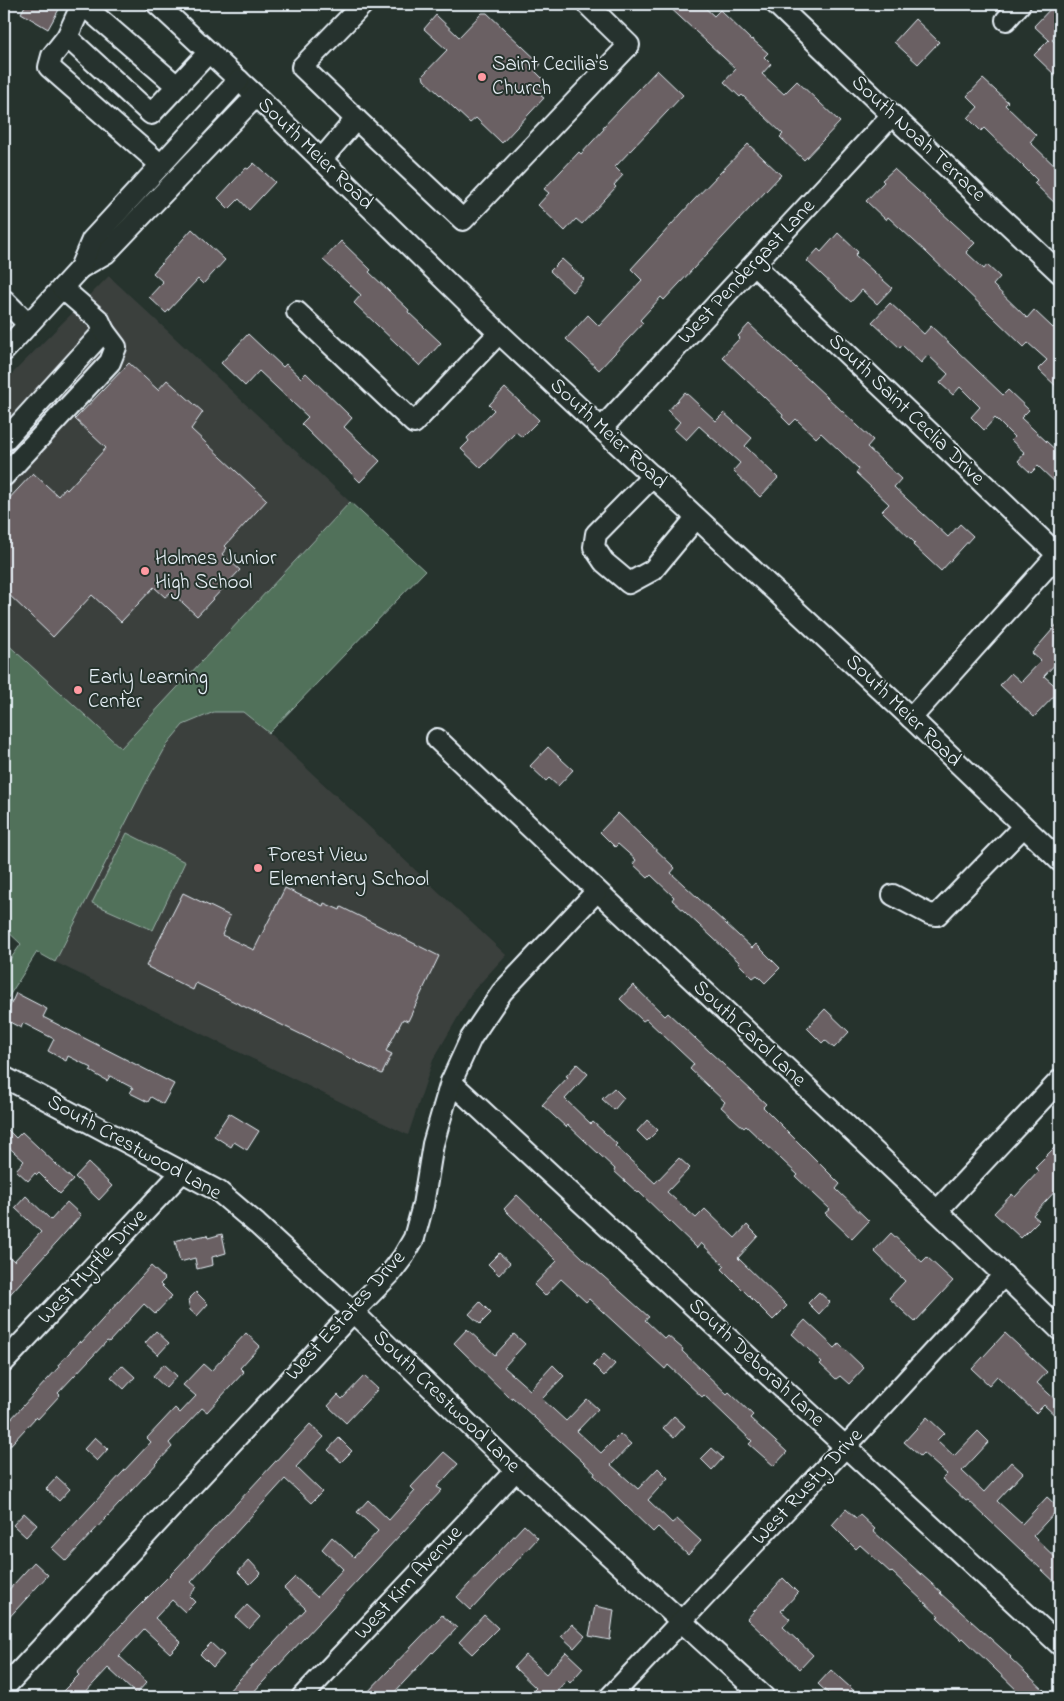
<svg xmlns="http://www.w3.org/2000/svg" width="1064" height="1701" viewBox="0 0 1064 1701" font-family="'Indie Flower',sans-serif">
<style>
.built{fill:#3b403e}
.green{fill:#51715a;stroke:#9cb1a9}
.building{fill:#6b6064;stroke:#e8f1f8}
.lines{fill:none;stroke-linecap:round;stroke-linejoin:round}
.minor-casing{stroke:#e8f1f8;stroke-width:24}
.minor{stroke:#26332d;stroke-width:20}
.poi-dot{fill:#ff9aa2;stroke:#26332d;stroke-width:2}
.labels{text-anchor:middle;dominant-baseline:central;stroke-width:4;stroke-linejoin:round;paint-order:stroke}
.poi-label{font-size:21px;fill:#e8f1f8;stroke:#26332d;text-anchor:start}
.street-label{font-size:21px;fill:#e8f1f8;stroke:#26332d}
</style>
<rect width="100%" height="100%" fill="#26332d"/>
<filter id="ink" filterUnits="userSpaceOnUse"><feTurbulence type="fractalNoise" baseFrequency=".02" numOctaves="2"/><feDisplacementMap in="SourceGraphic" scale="10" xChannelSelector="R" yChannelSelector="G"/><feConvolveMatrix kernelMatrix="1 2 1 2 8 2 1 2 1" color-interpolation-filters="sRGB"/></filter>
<g filter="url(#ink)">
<!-- built -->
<g class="built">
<polygon points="109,276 350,502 121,749 4,641 4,382"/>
<polygon points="214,712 243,712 269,733 506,955 473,991 433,1060 408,1135 55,962 147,781 168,743 183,725"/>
</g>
<!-- green -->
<g class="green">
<polygon points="350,502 425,571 269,733 243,712 214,712 183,725 168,743 147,781 55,962 37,952 4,1004 4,968 21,944 4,928 4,641 121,748"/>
<polygon points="127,833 185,862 153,930 92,903"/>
</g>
<!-- building -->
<g class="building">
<polygon points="26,4 62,4 48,29 21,13"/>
<polygon points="666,4 701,4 714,16 720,10 751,40 752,39 768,53 764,57 771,64 762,74 784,94 797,81 840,122 804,160 780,137 783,134 742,95 740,97 724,82 736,69"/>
<polygon points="1055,4 1060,4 1060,31 1052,40 1060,47 1060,80 1034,55 1049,40 1034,26"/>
<polygon points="482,13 487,13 541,64 535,71 550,86 541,96 544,98 502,143 476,118 470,123 424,80 423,75 447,50 424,29 436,15 459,37"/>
<polygon points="915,19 939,42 918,64 894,42"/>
<polygon points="657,70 683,95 615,167 623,175 614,185 616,187 582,224 576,219 565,231 538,205 549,193 544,189 579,152 581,154 604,129 603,127"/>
<polygon points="983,79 1008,102 1005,105 1036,135 1030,142 1060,171 1060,208 1034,183 1037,180 1023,166 984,128 981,131 968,118 978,107 967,96"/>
<polygon points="748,144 781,175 664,300 661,297 640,320 643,323 599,370 566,339 588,315 599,326 642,280 631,269 691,203"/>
<polygon points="254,163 275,182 249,210 239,199 229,209 218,198 246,168 248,169"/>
<polygon points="894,169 975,243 966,252 984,269 987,265 1000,277 993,285 1027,318 1034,310 1053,328 1060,321 1060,390 1038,369 1047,360 1028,343 1024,347 926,252 888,217 886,220 866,201 884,182 882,180"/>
<polygon points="192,229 225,260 203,284 198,279 166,313 149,297 163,282 153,273"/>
<polygon points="838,233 858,252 855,255 892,288 877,304 862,290 851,302 807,261 818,249 821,252"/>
<polygon points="341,241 371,270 369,272 409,310 408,312 441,343 420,366 354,303 361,295 323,260"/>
<polygon points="562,259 584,279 572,292 550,271"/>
<polygon points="890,303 924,334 931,326 1003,395 1008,390 1029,410 1021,418 1060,454 1060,487 1038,466 1031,473 1018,461 1025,453 1011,440 1014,437 995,418 984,430 971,417 980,407 960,387 953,395 940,383 948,374 928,355 921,363 902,345 900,348 872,322"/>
<polygon points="749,324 873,440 867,447 901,479 894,487 948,537 960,524 973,536 941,571 913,545 915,543 882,511 889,504 856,473 859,469 821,433 816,438 796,419 790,425 782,417 783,415 722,357 740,338 738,336"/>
<polygon points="248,334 283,367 286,364 301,378 306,373 352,418 344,427 380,461 360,482 301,424 308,417 259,371 245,386 221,363"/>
<polygon points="129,363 158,390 167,380 203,412 191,429 267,500 225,546 227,548 222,554 240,570 197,616 171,592 165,597 154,587 121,622 92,595 53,637 4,590 4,504 33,473 58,496 65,488 67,490 106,448 75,419"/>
<polygon points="505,388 539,420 522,437 516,432 481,468 461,449 469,441 467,438 494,410 489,405"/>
<polygon points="685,392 716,421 724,413 752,438 745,446 778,478 760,497 733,471 740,463 699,426 686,440 674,429 680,422 668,411"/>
<polygon points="1060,621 1060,659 1044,676 1060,690 1034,717 1000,685 1011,673 1021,682 1041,661 1032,653"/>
<polygon points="548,747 573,770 558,786 549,778 546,781 530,766"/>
<polygon points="618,813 675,868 671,873 752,948 756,944 780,968 765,983 757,975 753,978 738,963 739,962 672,900 674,897 651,875 648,878 633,864 636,860 618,844 615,847 600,832"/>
<polygon points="285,888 323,906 324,903 340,910 341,907 439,956 408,1021 403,1019 386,1051 392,1054 382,1074 196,983 193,990 146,966 183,893 230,916 222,935 254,950"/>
<polygon points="633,985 665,1016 668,1013 766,1104 763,1107 840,1184 836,1189 869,1221 852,1239 825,1213 830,1209 796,1177 798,1175 746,1126 744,1128 721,1107 725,1102 690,1069 694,1064 646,1019 643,1021 620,999"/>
<polygon points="16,993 47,1009 43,1017 174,1084 163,1104 151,1097 148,1102 130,1093 133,1088 110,1076 107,1081 90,1071 92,1068 68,1056 66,1061 48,1051 54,1039 23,1023 21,1028 4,1019"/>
<polygon points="825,1009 849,1032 834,1048 825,1040 822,1043 807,1028"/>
<polygon points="577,1064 588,1074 565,1099 591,1124 593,1122 617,1144 615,1146 655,1183 679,1158 690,1168 667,1192 696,1218 705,1209 735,1238 747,1225 758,1236 738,1258 787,1306 773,1320 722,1269 725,1266 701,1243 697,1248 639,1192 638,1193 614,1171 615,1169 568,1125 566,1127 542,1105 568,1077 566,1076"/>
<polygon points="614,1088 624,1098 614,1110 602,1099"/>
<polygon points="229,1113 259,1131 247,1150 234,1142 231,1147 214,1136"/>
<polygon points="647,1120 658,1130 647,1141 637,1131"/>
<polygon points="4,1126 16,1138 22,1132 73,1180 60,1194 39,1173 37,1175 35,1173 28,1181 16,1170 24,1161 4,1143"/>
<polygon points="1060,1142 1060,1186 1033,1215 1039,1220 1021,1238 994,1213 1012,1194 1015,1197 1039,1171 1035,1167"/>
<polygon points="88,1163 112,1186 99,1200 75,1177"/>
<polygon points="517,1195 585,1260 649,1317 645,1320 665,1339 668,1336 683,1349 682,1351 727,1394 729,1392 753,1415 750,1418 787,1452 774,1466 749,1444 752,1441 704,1395 702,1397 668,1365 665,1369 589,1299 586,1302 561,1279 545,1296 534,1285 557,1261 504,1209"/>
<polygon points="26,1196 51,1220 67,1202 81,1215 4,1301 4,1252 14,1261 41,1232 15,1208"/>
<polygon points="891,1233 922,1262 927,1257 953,1281 915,1322 889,1298 905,1281 874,1251"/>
<polygon points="222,1234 226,1253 212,1257 213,1265 197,1269 195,1258 180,1262 175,1241 192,1236 193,1238 207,1235 208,1238"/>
<polygon points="499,1253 510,1263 499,1275 488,1264"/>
<polygon points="151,1266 165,1279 160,1284 172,1296 155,1314 144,1304 109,1342 107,1341 58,1393 60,1395 38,1419 36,1417 4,1452 4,1413 10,1420 59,1367 58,1365 80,1341 81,1343"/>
<polygon points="196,1292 208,1304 197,1316 190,1310 188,1300"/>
<polygon points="819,1292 830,1302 819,1314 808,1303"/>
<polygon points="480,1302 491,1313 480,1324 469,1314"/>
<polygon points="805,1320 835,1348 839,1344 864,1368 849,1384 840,1376 836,1379 820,1364 822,1362 792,1334"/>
<polygon points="467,1329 495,1355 514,1334 525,1344 504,1367 530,1390 553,1365 564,1376 542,1399 566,1421 587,1399 598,1409 577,1431 601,1453 620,1434 631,1444 611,1465 638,1489 658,1468 668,1478 648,1500 672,1523 677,1519 701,1541 688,1555 658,1527 653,1532 594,1475 595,1473 512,1397 511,1399 454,1343"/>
<polygon points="156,1331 169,1343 158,1355 145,1343"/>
<polygon points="246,1333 260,1346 240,1368 244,1372 207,1412 202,1408 169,1443 172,1447 66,1561 52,1548 151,1442 147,1438 175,1408 180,1413 196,1396 183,1385 203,1364 211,1371"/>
<polygon points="1005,1333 1047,1372 1037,1383 1060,1404 1060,1420 1044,1405 1036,1413 997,1376 989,1385 972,1369"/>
<polygon points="604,1354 615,1364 604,1376 593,1365"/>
<polygon points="164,1364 177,1376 166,1388 153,1376"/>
<polygon points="122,1365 135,1377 124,1389 111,1377"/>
<polygon points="364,1376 378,1389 346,1423 328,1406 338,1395 342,1399"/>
<polygon points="674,1416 685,1426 674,1438 663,1428"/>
<polygon points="927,1417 944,1433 937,1440 954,1456 978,1431 989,1442 962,1471 984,1492 1011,1462 1023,1473 997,1501 1022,1524 1047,1497 1059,1508 1033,1536 1060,1562 1060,1587 968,1500 966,1501 942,1479 947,1474 923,1453 920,1456 904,1442"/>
<polygon points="310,1424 324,1437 296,1467 322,1492 311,1503 285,1479 191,1582 197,1587 189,1596 195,1602 185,1612 172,1600 155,1618 181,1642 170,1653 144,1629 119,1656 147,1682 136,1694 108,1668 81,1697 57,1697 79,1675 77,1673 134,1611 177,1568"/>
<polygon points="95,1437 108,1449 97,1461 84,1449"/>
<polygon points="339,1438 352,1451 341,1462 328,1450"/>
<polygon points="712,1448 723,1458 712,1470 701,1459"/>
<polygon points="444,1452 458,1464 437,1487 442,1490 249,1697 223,1697 306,1609 284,1588 295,1577 317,1597 343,1569 322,1549 332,1537 354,1557 378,1531 357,1512 368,1500 389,1520 415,1491 411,1487"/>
<polygon points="57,1477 70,1489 59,1501 46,1489"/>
<polygon points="846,1509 856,1518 860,1515 875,1529 873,1531 941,1592 940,1593 1011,1657 1010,1658 1045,1691 1040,1697 1024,1697 963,1638 961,1640 937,1617 939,1616 892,1572 891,1573 860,1545 856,1549 832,1525"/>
<polygon points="24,1513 37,1525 26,1537 13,1525"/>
<polygon points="524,1525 538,1538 471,1610 457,1597"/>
<polygon points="249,1560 261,1573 250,1584 238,1572"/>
<polygon points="34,1562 48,1575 4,1623 4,1595"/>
<polygon points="783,1578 798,1593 781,1611 790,1619 783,1627 813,1655 800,1669 747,1619"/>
<polygon points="247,1605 260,1617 249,1629 236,1617"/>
<polygon points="595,1606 614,1610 610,1640 589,1636"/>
<polygon points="442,1615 457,1628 433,1653 432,1652 390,1697 363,1697"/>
<polygon points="484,1615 498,1628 472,1654 459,1642"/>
<polygon points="572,1624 585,1636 574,1648 561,1636"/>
<polygon points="211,1643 224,1655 213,1667 200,1654"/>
<polygon points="566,1652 583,1668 570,1683 567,1680 551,1697 527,1697 536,1688 514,1667 525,1655 546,1674"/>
<polygon points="831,1670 861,1697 832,1697 818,1684"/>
</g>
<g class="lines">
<!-- minor casing -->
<g class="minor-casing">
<g id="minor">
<polyline points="157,4 256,96 499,333 911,718 1060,861"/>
<polyline points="776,4 892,115 1060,273"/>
<polyline points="1006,20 1020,4"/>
<polyline points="67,37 82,4 177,86"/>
<polyline points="356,119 463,220 629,45 587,4"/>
<polyline points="321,160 356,119 302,67 363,4"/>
<polyline points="161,165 49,67 52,56 67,37 151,114 209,52"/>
<polyline points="754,265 1058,555"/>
<polyline points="80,268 106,253 256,96"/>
<polyline points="4,300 28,324"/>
<polyline points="297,312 414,423 499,333"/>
<polyline points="4,351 80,268 92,240 239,80"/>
<polyline points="602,428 892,115"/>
<polyline points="4,441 104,331 99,320 62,288"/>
<polyline points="4,476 110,362 116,347 104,331"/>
<polyline points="653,476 596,534 594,547 604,562 629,583 653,570 696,518"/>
<polyline points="911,718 1060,552"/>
<path d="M437 739C644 937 856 1130 1060 1330"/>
<polyline points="893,895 929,914 937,915 1023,827"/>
<polyline points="4,1077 218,1191 257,1224 353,1312 516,1470 764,1697"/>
<polyline points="451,1082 1060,1645"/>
<polyline points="937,1211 1060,1080"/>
<polyline points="4,1362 182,1172"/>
<polyline points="4,1688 353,1312 390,1274 403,1257 414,1238 423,1205 433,1144 451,1082 471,1038 502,992 596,892"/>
<polyline points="302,1697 516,1470"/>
<polyline points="610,1697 846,1446 1004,1275"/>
</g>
</g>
<!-- minor -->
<use href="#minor" class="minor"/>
</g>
</g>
<!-- markers -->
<g class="poi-dot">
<circle cx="482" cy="77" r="5"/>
<circle cx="145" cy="571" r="5"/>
<circle cx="78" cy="690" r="5"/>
<circle cx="258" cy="868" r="5"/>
</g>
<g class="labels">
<!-- poi labels -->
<g class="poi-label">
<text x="492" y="65">Saint Cecilia's<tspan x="492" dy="24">Church</tspan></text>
<text x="155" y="559">Holmes Junior<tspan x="155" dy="24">High School</tspan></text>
<text x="88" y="678">Early Learning<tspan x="88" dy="24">Center</tspan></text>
<text x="268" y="856">Forest View<tspan x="268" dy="24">Elementary School</tspan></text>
</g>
<!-- street labels -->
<g class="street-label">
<text transform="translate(918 139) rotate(43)">South Noah Terrace</text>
<text transform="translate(315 154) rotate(44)">South Meier Road</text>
<text transform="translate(747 272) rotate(-47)">West Pendergast Lane</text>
<text transform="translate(906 410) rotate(44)">South Saint Ceclia Drive</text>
<text transform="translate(608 434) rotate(43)">South Meier Road</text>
<text transform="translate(903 711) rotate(44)">South Meier Road</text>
<text transform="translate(749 1034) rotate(43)">South Carol Lane</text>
<text transform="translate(134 1148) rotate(29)">South Crestwood Lane</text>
<text transform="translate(93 1267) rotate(-47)">West Myrtle Drive</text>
<text transform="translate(346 1316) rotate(-48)">West Estates Drive</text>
<text transform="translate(756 1363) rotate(43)">South Deborah Lane</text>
<text transform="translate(446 1402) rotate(44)">South Crestwood Lane</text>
<text transform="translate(808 1487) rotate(-47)">West Rusty Drive</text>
<text transform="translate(409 1583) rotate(-47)">West Kim Avenue</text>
</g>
</g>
<!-- margin -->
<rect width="1064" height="1701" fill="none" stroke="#26332d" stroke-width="20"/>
<rect x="10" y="10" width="1044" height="1681" fill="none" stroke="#e8f1f8" stroke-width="2" filter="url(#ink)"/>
</svg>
